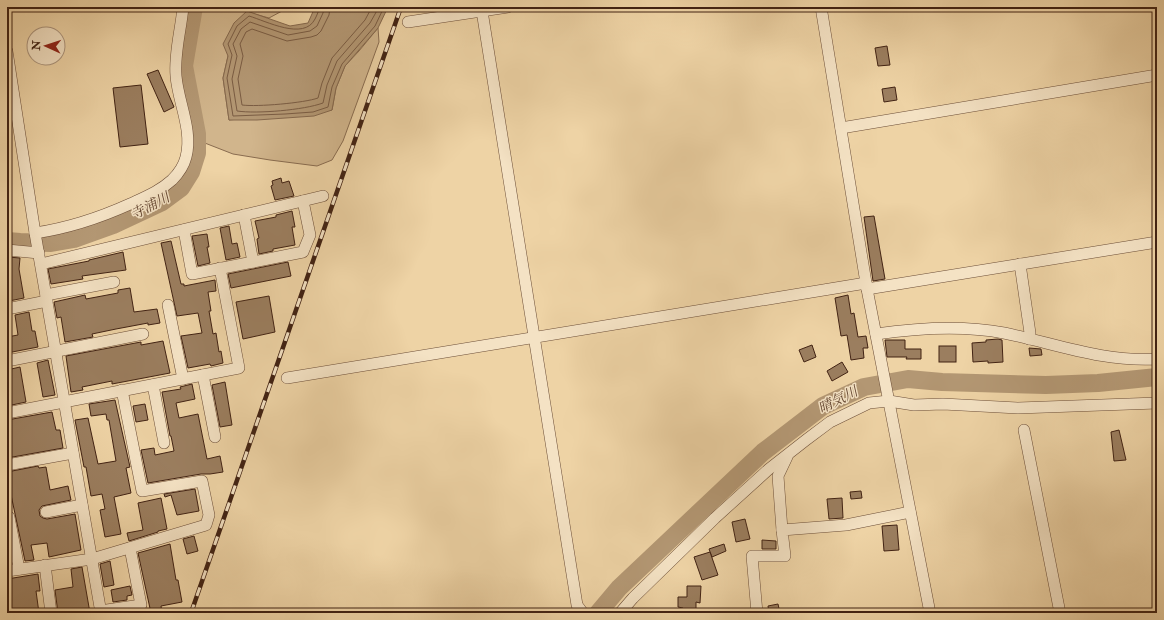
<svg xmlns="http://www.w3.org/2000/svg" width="1164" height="620" viewBox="0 0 1164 620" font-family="'IM FELL Double Pica','Noto Serif JP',serif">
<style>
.green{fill:#d1b58c;stroke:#896c50}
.water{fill:#b39773;stroke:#85684d}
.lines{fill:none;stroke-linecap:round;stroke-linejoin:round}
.shore{stroke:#7a5c43;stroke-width:1}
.river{stroke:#b39773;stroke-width:18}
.building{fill:#9b7e5f;stroke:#412213}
.minor-casing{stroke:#6c4e38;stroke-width:12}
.minor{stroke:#f4e2c4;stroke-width:11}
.rail-casing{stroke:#412213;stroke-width:4.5}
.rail{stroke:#f4e2c4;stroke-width:3;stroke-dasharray:9;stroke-linecap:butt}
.labels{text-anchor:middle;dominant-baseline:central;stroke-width:3;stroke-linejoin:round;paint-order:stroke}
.water-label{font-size:14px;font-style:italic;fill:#634530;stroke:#f4e2c4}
</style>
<rect width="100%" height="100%" fill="#eed3a5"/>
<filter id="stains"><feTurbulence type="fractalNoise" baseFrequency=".005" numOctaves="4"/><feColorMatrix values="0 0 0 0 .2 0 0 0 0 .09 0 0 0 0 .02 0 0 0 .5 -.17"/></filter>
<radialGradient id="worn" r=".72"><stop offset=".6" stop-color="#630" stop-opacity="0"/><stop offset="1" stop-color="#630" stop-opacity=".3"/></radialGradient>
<!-- green -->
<polygon class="green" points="188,7 281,7 282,11 269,18 247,12 228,56 223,78 229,120 332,110 336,88 345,66 359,51 378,28 379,42 343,141 332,160 317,166 270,160 233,154 192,138 179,64 186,29"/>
<!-- water -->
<polygon class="water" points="315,7 388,7 378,28 345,66 336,88 332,110 314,116 257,120 229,120 223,78 228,56 223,44 234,23 247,11 290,26 308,23"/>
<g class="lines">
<!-- shore -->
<g class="shore">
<path d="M319 7C319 11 317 15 315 19 304 41 266 21 249 16L237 26 228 44 232 55 227 78 233 116 285 114 313 112 328 107 332 87 342 64 375 26 384 7"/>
<path d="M324 7 323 13 317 26 310 31 288 35 250 22 241 29 233 44 237 56 232 79 237 111C257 114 304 110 323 103L327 85 337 61 370 23 379 7"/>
<path d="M330 7 329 15 321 31 317 35 311 37 287 41 252 29 246 32 240 44 243 56 238 79 242 105C257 107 304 103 318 98L322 83 332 58 365 20 372 7"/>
</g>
<!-- river -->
<g class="river">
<polyline points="7,241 20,242 51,243 74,239 113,225 162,202 181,188 191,172 197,153 197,134 184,66 194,7"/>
<polyline points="598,613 619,588 763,452 823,406 864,387 908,379 942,382 1046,385 1098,383 1157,377"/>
</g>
</g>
<!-- building -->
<g class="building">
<polygon points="887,46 890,65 878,66 875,48"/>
<polygon points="158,70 174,107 164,112 147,74"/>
<polygon points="141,85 148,144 120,147 113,88"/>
<polygon points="895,87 897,100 884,102 882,89"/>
<polygon points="281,178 282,183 289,181 294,196 275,200 271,186 273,185 272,181"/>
<polygon points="292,211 295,227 292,227 295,245 273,249 273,251 259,254 257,239 259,238 255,221 276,217 276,215"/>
<polygon points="874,216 885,279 873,281 864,217"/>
<polygon points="229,226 232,244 237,243 240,257 226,260 220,228"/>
<polygon points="207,234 209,247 207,247 210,263 198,266 192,236"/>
<polygon points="171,241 181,284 184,284 184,286 215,280 216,291 208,292 211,311 209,311 213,334 216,333 219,352 221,351 223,363 211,366 210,364 188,368 181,336 202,333 198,313 177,316 161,243"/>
<polygon points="123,252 126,270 82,276 83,279 51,284 48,269 89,261 89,260"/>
<polygon points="8,257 20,258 19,269 24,298 9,301 7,291"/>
<polygon points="288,262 291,276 231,288 228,274"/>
<polygon points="130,288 134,312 157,309 160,323 148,325 148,323 116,329 92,334 93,337 65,342 61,317 57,318 54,302 85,295 86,299 118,293 118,290"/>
<polygon points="848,295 851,314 854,313 858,337 866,336 868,348 863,348 864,358 851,360 847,335 841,336 835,298"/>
<polygon points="269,296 275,332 243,339 236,302"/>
<polygon points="29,312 32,331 35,331 38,347 7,353 7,337 18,335 15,315"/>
<polygon points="998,339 1002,340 1003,362 988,363 988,361 973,362 972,343 986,342 986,340"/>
<polygon points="885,340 905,340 905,349 921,349 921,359 906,359 907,357 887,357"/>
<polygon points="163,341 170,373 112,384 112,381 82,387 83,390 71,392 66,356 141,342 141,345"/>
<polygon points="812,345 816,357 804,362 799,350"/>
<rect x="939" y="346" width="17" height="16"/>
<polygon points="1029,348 1041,349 1042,355 1030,356"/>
<polygon points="48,360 55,395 43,397 37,363"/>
<polygon points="842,362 848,372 832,381 827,371"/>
<polygon points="20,367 26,402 7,406 7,395 10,395 7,370"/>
<polygon points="225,382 232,425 220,427 212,385"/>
<polygon points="192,384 195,399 176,403 179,418 198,414 207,459 220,456 223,472 210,474 201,474 148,483 141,450 154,448 155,455 174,451 171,436 170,436 162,392 181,389 180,387"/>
<polygon points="115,400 130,467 126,468 131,493 114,497 121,534 105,537 100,510 105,509 102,494 91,496 86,467 84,467 75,420 88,418 98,464 116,461 109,420 107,420 106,414 91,416 89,404"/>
<polygon points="145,404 148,420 136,422 133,406"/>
<polygon points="52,412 56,430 60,430 63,448 7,458 7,420"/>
<polygon points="1119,430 1126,460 1114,461 1111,432"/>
<polygon points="38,466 39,468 46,467 50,490 68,486 71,500 42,506 39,510 40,516 43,518 47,519 75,514 81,550 49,557 47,543 31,545 34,560 25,561 10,490 8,491 7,472"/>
<polygon points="195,489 199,511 177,515 171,495 165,497 164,494"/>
<polygon points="861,491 862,498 851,499 850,492"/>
<polygon points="161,498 167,529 158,531 158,532 129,541 127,533 143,530 138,503"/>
<polygon points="842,498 843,518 829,519 827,499"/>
<polygon points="745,519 750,539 736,542 732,522"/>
<polygon points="897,525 899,550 884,551 882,526"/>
<polygon points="194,536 198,551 187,554 183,539"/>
<polygon points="762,540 776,541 776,549 762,549"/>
<polygon points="170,544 176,580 178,580 182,602 161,606 162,613 151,613 138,553"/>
<polygon points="724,544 726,551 712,557 709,549"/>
<polygon points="710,552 718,575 702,580 694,557"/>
<polygon points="110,561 114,585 104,587 100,564"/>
<polygon points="82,567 90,613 58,613 55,590 73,587 71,569"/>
<polygon points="38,574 40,591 36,591 39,613 9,613 7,599 7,579"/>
<polygon points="130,586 132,595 127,596 127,600 113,602 111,590"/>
<polygon points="687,586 701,586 700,603 696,602 696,613 683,613 683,608 678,607 678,597 687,597"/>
<polygon points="778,604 780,613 769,613 768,606"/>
</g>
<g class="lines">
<!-- minor casing -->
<g class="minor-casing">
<g id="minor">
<polyline points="821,7 867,289 930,613"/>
<polyline points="482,11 577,605 583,613"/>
<polyline points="408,22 508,7"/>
<polyline points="7,51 35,233 101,613"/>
<polyline points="841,128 1157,75"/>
<polyline points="184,230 192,274 253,262 244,215"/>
<path d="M35 233C69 228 99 218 130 204 145 197 160 191 172 180 178 174 184 165 186 157 193 130 178 102 176 76 174 53 181 30 183 7"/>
<polyline points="7,250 39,253"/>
<polyline points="253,262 303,252 310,235 303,201"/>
<polyline points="41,264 323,196"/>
<polyline points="1020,264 1030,333 1029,339"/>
<polyline points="867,289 1157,242"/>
<polyline points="46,295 114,282"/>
<polyline points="168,305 183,379"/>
<polyline points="7,309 47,301"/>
<path d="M876 334C918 328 962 325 1004 333 1057 344 1102 362 1157 359"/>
<polyline points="7,361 143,334"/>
<polyline points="203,375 215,437"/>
<polyline points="287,378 866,283"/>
<polyline points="153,385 164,443"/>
<polyline points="7,413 239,368 220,268"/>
<polyline points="1024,430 1060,613"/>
<polyline points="7,465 73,453"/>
<polyline points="46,512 82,505"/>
<polyline points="9,517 19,569"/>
<polyline points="782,530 778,476 787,457"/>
<polyline points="45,565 51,613"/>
<polyline points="7,571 92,559 206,525 209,515 202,481 142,491 122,390"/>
<polyline points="100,611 141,605 130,548"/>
<polyline points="620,613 633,598 715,518 769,469 806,440 830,422 869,403 889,401 914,405 943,404 1018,408 1157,403"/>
<polyline points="757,613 752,556 785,556 782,530 846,525 910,512"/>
</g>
</g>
<!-- minor -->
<use href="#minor" class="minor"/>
<!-- rail casing -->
<g class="rail-casing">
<polyline id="rail" points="191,613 401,7"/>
</g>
<!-- rail -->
<use href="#rail" class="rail"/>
</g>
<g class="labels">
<!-- water labels -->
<g class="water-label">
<text transform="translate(150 206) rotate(-28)">寺浦川</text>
<text transform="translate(838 400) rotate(-27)">晴気川</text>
</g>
</g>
<!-- margin -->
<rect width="1164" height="620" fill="none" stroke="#eed3a5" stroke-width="24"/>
<rect x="8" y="8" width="1148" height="604" fill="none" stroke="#412213" stroke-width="2"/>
<rect x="12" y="12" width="1140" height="596" fill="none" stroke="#412213"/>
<!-- north arrow -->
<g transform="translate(46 46) rotate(273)"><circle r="19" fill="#f4e2c4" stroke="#ac957d"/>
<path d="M0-3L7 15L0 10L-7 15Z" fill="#8f2418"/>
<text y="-6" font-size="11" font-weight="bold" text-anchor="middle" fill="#412213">N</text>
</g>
<rect width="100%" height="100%" filter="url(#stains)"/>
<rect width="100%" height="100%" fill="url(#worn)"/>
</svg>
